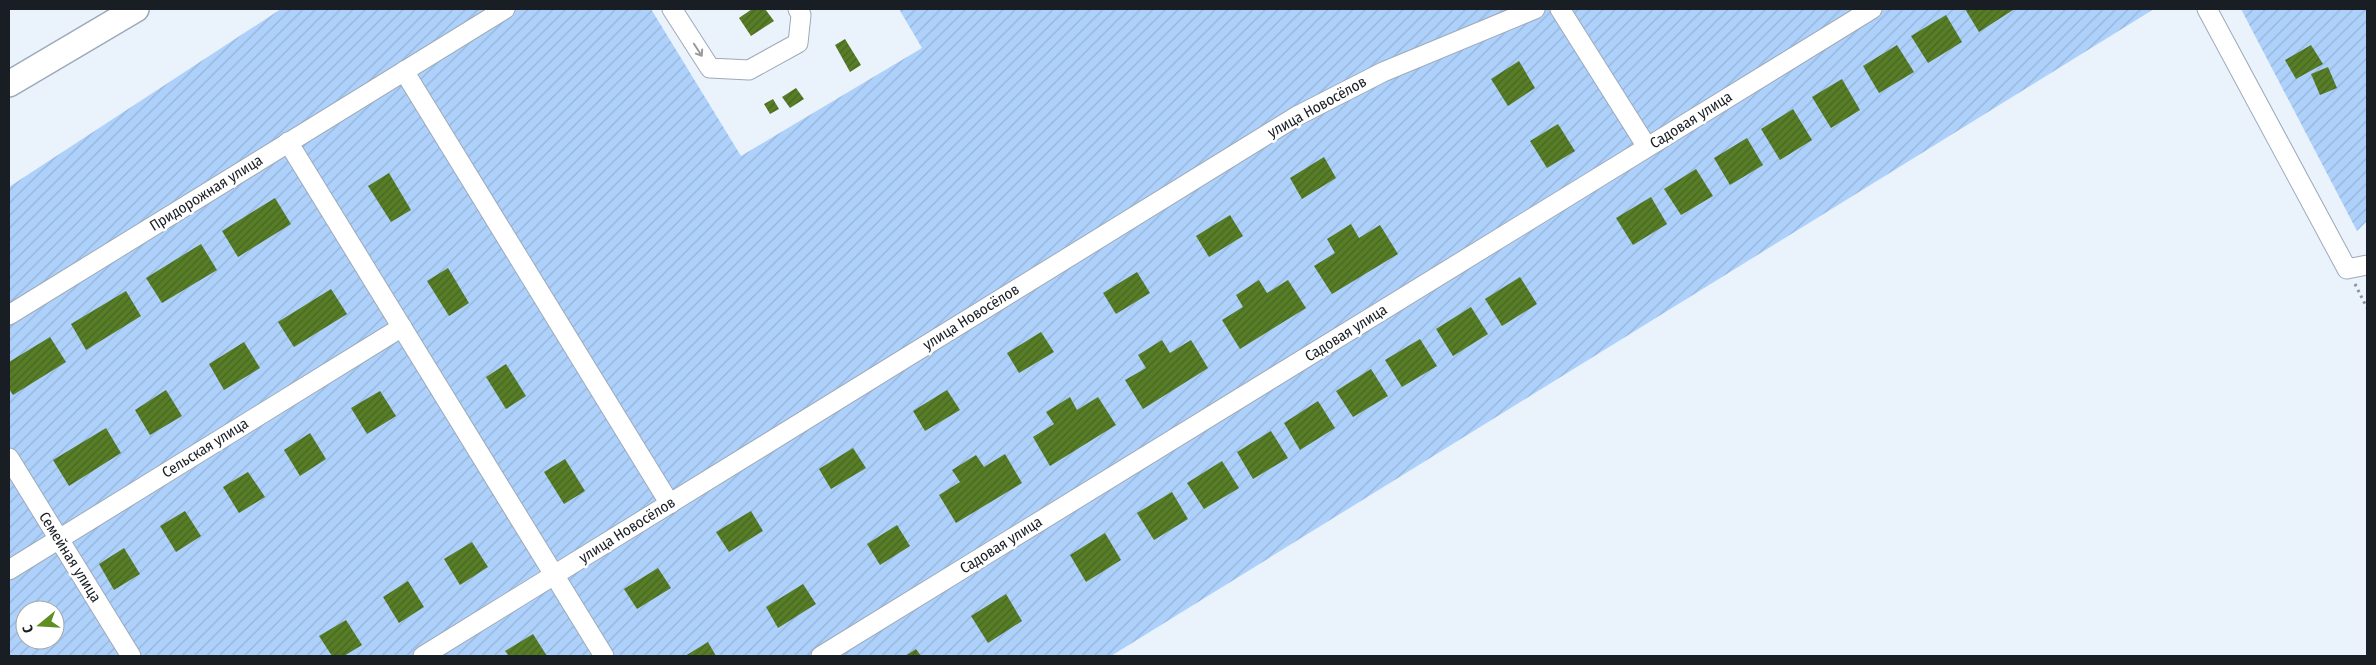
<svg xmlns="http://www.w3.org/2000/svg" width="2376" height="665" viewBox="0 0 2376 665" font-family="'Fira Sans Condensed',sans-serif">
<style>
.garden{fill:url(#garden-furrows);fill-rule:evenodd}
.building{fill:url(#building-hatch)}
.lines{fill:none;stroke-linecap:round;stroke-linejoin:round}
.minor-casing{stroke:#9daab9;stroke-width:21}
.major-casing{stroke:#9daab9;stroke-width:28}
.path{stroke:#8b929a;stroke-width:3;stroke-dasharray:2.5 4;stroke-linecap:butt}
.minor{stroke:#fff;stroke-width:19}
.major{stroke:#fff;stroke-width:25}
.oneway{stroke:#989a9c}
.labels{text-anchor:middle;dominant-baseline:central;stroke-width:5;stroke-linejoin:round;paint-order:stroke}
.street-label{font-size:15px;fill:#191e24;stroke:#fff}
</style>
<defs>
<pattern id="garden-furrows" width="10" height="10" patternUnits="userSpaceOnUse" patternTransform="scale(1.25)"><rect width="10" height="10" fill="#aed1fb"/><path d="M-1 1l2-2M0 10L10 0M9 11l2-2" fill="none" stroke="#95b3d7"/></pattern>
<pattern id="building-hatch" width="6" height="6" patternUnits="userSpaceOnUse" patternTransform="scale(1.25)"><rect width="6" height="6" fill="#577d27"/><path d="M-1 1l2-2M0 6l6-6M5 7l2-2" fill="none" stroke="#476621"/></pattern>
</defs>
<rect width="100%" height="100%" fill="#eaf2fc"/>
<!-- garden -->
<g class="garden">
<path d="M281 9H651L741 156 922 48 899 9H2154L1111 656H9V187ZM25 610H55V640H25Z"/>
<polygon points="2241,9 2367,9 2367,221 2357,231"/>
</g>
<!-- building -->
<g class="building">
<polygon points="752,9 765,9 774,21 751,36 739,18"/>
<polygon points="1965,9 2012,9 2013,10 1979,32"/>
<polygon points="1946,15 1962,42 1928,63 1911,36"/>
<polygon points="845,39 861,65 850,72 835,45"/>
<polygon points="1897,45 1914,72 1879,93 1863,66"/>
<polygon points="2311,45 2323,64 2296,79 2285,60"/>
<polygon points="1519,61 1535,88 1508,106 1491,79"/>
<polygon points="2328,67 2337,88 2320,95 2311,74"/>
<polygon points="1842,79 1860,110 1831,128 1812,97"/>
<polygon points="796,88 804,99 790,108 782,97"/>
<polygon points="773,99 779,109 770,114 764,104"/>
<polygon points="1793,109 1812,140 1780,160 1761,129"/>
<polygon points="1558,124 1575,151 1547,168 1530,141"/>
<polygon points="1747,138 1763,165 1730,185 1714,158"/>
<polygon points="1324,157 1336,178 1302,199 1290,178"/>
<polygon points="1696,169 1713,196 1681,215 1664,189"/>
<polygon points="389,173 411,210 391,222 368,186"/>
<polygon points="1651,197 1667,224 1633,245 1616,218"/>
<polygon points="275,198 291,224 238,257 222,231"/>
<polygon points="1230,215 1243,236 1209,257 1196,236"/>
<polygon points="1351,224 1359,238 1380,225 1398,254 1332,294 1314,266 1335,253 1327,239"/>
<polygon points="201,244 217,270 162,303 146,278"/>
<polygon points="448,268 469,303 449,316 427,281"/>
<polygon points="1137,272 1150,293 1116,314 1103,293"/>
<polygon points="1520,277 1537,304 1502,326 1485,299"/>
<polygon points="1259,280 1267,293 1288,280 1306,308 1240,349 1222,320 1243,307 1236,295"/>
<polygon points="331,289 347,314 294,347 278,322"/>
<polygon points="126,291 141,316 86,350 71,324"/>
<polygon points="1471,307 1488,334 1453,356 1436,329"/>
<polygon points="1041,332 1054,352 1019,373 1007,353"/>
<polygon points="50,337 66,362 13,395 9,389 9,362"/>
<polygon points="1420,339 1437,366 1402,387 1385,360"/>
<polygon points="1162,340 1170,353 1191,340 1208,368 1143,409 1125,380 1146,368 1138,355"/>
<polygon points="244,342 260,368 224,390 209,364"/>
<polygon points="506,364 526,396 506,409 486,377"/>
<polygon points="1371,369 1388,396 1353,417 1336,391"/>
<polygon points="166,390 182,416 150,435 135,410"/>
<polygon points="947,390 960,410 925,431 913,411"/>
<polygon points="380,391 396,416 367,434 351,408"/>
<polygon points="1070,397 1077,410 1098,397 1116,425 1050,466 1033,437 1054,424 1046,412"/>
<polygon points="1318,401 1335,428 1300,450 1284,423"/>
<polygon points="106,428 121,453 69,486 53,460"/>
<polygon points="1271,431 1288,458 1253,479 1237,452"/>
<polygon points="310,433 326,459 300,476 284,450"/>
<polygon points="853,448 866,468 831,489 819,469"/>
<polygon points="1005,454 1022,483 956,523 939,495 960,482 952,470 976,455 984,467"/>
<polygon points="565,459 585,491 564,504 544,472"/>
<polygon points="1222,461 1239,488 1204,509 1187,483"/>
<polygon points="248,472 265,497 239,513 223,487"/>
<polygon points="1172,492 1188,519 1154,540 1137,513"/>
<polygon points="185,511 201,536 176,552 160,526"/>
<polygon points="751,511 763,531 729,552 716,532"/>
<polygon points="897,525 910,546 880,565 867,544"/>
<polygon points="1105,533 1121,560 1086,582 1070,555"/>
<polygon points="472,542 488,567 460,585 444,559"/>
<polygon points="124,548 140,574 114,590 99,564"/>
<polygon points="658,568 671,588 637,609 624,589"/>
<polygon points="408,581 424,607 399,623 383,597"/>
<polygon points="803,584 816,604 778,628 766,607"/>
<polygon points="1006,594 1022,621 988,643 971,616"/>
<polygon points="346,620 362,645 344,656 332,656 319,636"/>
<polygon points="533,634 547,656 509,656 505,651"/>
<polygon points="708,642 716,656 685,656"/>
<polygon points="916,649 921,656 905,656"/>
</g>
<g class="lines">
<!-- minor casing -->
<g class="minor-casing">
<g id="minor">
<polyline points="672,9 710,68 749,70 798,43 801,15 798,9"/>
<polyline points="1560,9 1647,147"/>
<polyline points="2207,9 2347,269 2367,265"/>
<polyline points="404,71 670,504"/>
<polyline points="288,142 604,656"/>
<polyline points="9,315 505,9"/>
<polyline points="9,458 131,656"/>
<polyline points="9,570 402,327"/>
<polyline points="423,656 1297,116 1383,72 1535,9"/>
<polyline points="821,656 1872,9"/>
</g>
</g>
<!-- major casing -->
<g class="major-casing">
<polyline id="major" points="9,84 136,9"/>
</g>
<!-- path -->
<polyline class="path" points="2355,284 2367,308"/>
<!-- minor -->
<use href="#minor" class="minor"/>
<!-- major -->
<use href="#major" class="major"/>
</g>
<!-- one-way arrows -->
<defs><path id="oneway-shaft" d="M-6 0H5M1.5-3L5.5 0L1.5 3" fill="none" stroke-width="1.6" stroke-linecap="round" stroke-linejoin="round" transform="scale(1.25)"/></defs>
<use class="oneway" href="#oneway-shaft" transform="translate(698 50) rotate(57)"/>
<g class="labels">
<!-- street labels -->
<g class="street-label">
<text transform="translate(1317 107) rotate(-29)">улица Новосёлов</text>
<text transform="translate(1691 120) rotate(-32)">Садовая улица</text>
<text transform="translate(206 193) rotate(-32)">Придорожная улица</text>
<text transform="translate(971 317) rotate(-32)">улица Новосёлов</text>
<text transform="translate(1346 333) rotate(-32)">Садовая улица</text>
<text transform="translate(205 448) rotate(-32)">Сельская улица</text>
<text transform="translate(627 530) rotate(-32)">улица Новосёлов</text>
<text transform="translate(1001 545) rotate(-32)">Садовая улица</text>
<text transform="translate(70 557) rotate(58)">Семейная улица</text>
</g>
</g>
<!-- border -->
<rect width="2376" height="665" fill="none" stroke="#191e24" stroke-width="20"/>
<!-- north arrow -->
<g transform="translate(40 625) rotate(252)"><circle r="24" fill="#ffffff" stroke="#a3a5a7"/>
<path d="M0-4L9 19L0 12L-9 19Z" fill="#608e21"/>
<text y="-8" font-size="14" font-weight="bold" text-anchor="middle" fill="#191e24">С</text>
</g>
</svg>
